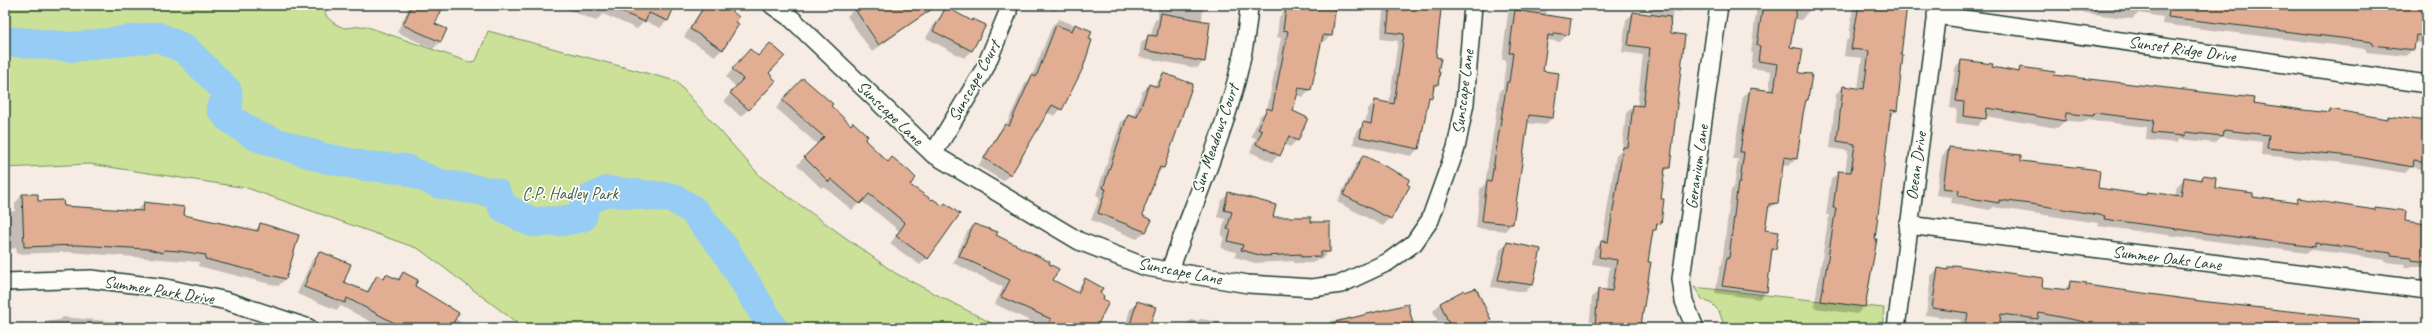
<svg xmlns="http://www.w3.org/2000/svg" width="2432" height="333" viewBox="0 0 2432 333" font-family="Caveat,sans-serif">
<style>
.green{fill:#cae197;stroke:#748f66}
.shadow{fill:#0003}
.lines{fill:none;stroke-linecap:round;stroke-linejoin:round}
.river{stroke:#97ccf5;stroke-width:30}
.building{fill:#e1ae93;stroke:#1f3d34}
.minor-casing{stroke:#1f3d34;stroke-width:20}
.minor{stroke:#fdfcf7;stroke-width:17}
.labels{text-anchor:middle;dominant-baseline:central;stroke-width:3.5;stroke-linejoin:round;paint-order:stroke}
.street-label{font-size:17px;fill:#1f3d34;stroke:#fdfcf7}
.park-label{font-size:17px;fill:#415e48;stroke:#fdfcf7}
</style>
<rect width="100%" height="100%" fill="#f7ece3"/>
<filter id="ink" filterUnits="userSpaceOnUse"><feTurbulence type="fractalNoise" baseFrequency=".025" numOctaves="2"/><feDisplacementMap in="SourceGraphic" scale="8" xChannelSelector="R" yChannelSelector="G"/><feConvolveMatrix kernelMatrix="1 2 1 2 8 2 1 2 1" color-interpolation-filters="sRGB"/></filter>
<g filter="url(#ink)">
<!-- green -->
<g class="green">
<polygon points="5,5 322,5 327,17 335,24 344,28 365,26 469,62 476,61 488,31 676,81 761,177 895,273 1001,328 524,328 419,249 247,188 89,164 5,168"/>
<polygon points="1694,287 1884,308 1882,328 1725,328 1719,311 1712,304 1702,299"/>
</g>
<!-- shadow -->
<g class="shadow">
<polygon points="410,5 443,5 434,25 440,42 433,49 397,32"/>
<polygon points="562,5 674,5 668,20 660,28 645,21 637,29 603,14 596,21 561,7"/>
<polygon points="704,5 722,5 723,49 715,56 684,37"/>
<polygon points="859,5 922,5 927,12 872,52 847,16"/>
<polygon points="1051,5 1066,5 1052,11"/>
<polygon points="1158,5 1203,5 1202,22 1209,33 1204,61 1197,68 1139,57 1141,43 1149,36 1151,36 1154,21 1158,18"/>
<polygon points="1284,5 1335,5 1331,35 1324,42 1320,42 1310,90 1303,97 1296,95 1292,111 1297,140 1290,147 1284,144 1279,155 1272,162 1250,152 1256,138 1251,136 1260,116 1267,110 1281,38 1277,37 1279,17 1283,13"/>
<polygon points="1384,5 1437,5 1435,58 1437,85 1427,101 1418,149 1411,156 1353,144 1356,131 1365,124 1368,109 1376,101 1389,104 1398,41 1380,39"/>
<polygon points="1509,5 1547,5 1546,15 1568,34 1560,42 1548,40 1545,42 1541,72 1552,118 1545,125 1527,123 1512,224 1505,231 1476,228 1480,189 1485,184 1500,90 1503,88 1506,60 1502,60"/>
<polygon points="1651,5 1686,5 1680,12 1673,11 1669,34 1669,168 1663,173 1660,199 1660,223 1652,233 1647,263 1650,263 1640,328 1589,328 1592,297 1599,290 1606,291 1610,267 1592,264 1594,250 1602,242 1616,155 1622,149 1626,113 1634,106 1637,107 1643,55 1622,52 1626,20 1633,13 1650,15"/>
<polygon points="1757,5 1814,5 1801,20 1794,19 1789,48 1807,100 1805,103 1796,159 1789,166 1782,165 1777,203 1767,210 1764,231 1775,249 1771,253 1766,292 1759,299 1715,293 1720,267 1722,264 1731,190 1734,187 1738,159 1733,159 1743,96 1750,89 1769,91 1771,71 1751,68 1753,53 1751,52"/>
<polygon points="1853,5 1906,5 1899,55 1896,111 1889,118 1870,284 1867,287 1864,306 1857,314 1814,308 1829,215 1826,215 1831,179 1839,172 1845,173 1848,151 1830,148 1836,94 1843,87 1858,89 1862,58 1844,56 1846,41 1849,38"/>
<polygon points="2023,5 2427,5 2427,44 2414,42 2413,49 2406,56 2366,52 2366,49 2162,24 2163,17 2139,13 2132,19"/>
<polygon points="942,15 984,26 971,51 964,58 926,38 935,22"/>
<polygon points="1059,19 1091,31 1061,109 1054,116 1046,112 1010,174 1003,181 978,166 998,133 1006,125 1025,84 1032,76 1052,26"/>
<polygon points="743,58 775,81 741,117 724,101 736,87 726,77"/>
<polygon points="1962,61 2016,72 2020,69 2053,76 2327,114 2330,110 2385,119 2387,117 2427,123 2427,170 2411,167 2405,173 2344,163 2261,155 2262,142 2221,137 2215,143 2180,139 2176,143 2146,140 2147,127 2088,120 2085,122 2065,121 2057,128 1985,116 1978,126 1956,123 1957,109 1950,108 1955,68"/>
<polygon points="1163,74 1192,84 1163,168 1157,174 1141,217 1151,220 1145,232 1137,239 1091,220 1100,197 1096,195 1121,122 1128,115 1133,117 1142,92 1150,85 1154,86"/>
<polygon points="796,86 830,106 909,185 927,258 920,265 890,244 899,231 880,215 861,201 852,210 823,186 821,188 797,165 817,144 776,108"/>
<polygon points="1949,148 2020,161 2097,189 2144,196 2147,193 2175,196 2177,186 2184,179 2199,180 2203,176 2214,189 2252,198 2294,204 2298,199 2373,211 2376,208 2404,222 2427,225 2427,267 2404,267 2405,264 2384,262 2384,260 2339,253 2310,250 2307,253 2098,226 2098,223 1993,207 1990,210 1951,203 1952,197 1936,195 1942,156"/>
<polygon points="1363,157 1390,218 1383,226 1337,202 1356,164"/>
<polygon points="1229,193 1271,218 1310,224 1329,251 1322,259 1317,259 1313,263 1294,263 1294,261 1255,263 1235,257 1236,252 1221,248 1224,237 1221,236 1225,219 1217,217 1221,201"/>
<polygon points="22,195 38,202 63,207 136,211 144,203 182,215 254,231 260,225 286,279 278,286 198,266 199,262 69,252 17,254 16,248 5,250 5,213 15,211 15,203"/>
<polygon points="975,225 1047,265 1052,281 1075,293 1085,280 1098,294 1093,328 1044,328 995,304 1003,287 953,263 967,232"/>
<polygon points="1507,243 1532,285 1525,292 1491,287 1500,250"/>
<polygon points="319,252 343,283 366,292 377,277 382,279 387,275 396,280 403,273 414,287 468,328 383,328 341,306 337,310 297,294 312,260"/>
<polygon points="1949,268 2041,288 2063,291 2071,282 2085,286 2339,318 2373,323 2372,327 2384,328 2070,328 2063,327 2063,325 2035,321 2030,326 1999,322 1998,328 1960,328 1961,320 1926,315 1931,276 1938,269 1946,270"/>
<polygon points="1463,291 1490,320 1481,328 1441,328 1433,311 1440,304"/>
<polygon points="1138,302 1148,328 1121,328 1125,327 1130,309"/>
<polygon points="63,317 162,326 163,324 187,328 35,328 41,322 60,320"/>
<polygon points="1358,317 1413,328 1322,328 1331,321"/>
<polygon points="10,318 11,328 5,328 5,319"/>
<polygon points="1200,319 1228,323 1227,328 1183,328 1191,320 1198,321"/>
<polygon points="1252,325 1291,326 1249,328"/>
<polygon points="2400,327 2413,328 2398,328"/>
</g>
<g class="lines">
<!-- river -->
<polyline class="river" points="5,41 73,47 158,37 185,49 227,91 228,104 221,108 228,117 256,136 324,158 365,166 405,169 440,184 496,193 503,207 532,222 563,221 582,217 586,201 607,191 673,198 693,210 724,248 773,328"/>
</g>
<!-- building -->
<g class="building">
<polygon points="412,5 444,5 435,24 447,29 441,42 403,25"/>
<polygon points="605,5 675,5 668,21 649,13 645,22"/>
<polygon points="705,5 724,5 739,17 736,22 739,24 723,50 690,29"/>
<polygon points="852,5 938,5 879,45"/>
<polygon points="1290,5 1336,5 1332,36 1323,35 1311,90 1299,88 1293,111 1308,118 1298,141 1289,136 1280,156 1256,144 1262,131 1258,129 1267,108 1272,110 1288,31 1283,30 1286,8 1289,9"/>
<polygon points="1390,5 1438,5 1437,8 1441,9 1436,57 1441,58 1438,72 1440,72 1438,85 1434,85 1432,98 1429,97 1419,149 1360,137 1363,122 1371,124 1375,100 1394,104 1404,34 1387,32"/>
<polygon points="1763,5 1797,5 1790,47 1803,49 1799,73 1812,74 1808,100 1806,100 1803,114 1797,159 1784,157 1778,203 1769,204 1765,230 1779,232 1776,249 1772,249 1767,292 1722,286 1727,258 1729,258 1738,182 1740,182 1744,152 1740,152 1750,88 1774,91 1778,64 1758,61 1760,46 1757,45"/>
<polygon points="1859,5 1907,5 1901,55 1903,55 1897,111 1891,110 1875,239 1877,239 1865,307 1821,301 1836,208 1833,208 1838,171 1851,172 1855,144 1837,141 1843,86 1864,89 1869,51 1851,49"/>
<polygon points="2170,5 2427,5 2427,36 2416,35 2414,50 2389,47 2373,45 2373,42 2168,17"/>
<polygon points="946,7 972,21 973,19 986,25 972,51 933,31"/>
<polygon points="1515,10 1571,19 1569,35 1554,33 1553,36 1548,35 1543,71 1559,73 1553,118 1529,115 1513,224 1482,221 1487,181 1491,182 1507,82 1509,82 1513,53 1509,53"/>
<polygon points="1633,12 1670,17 1671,33 1685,35 1675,122 1670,168 1665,168 1661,199 1664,199 1661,224 1657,223 1656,230 1653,230 1648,262 1651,262 1641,325 1638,325 1637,328 1595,328 1598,289 1612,291 1617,260 1599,257 1601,241 1608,242 1623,147 1628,147 1633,105 1643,106 1650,48 1628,45"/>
<polygon points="1161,13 1210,22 1205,62 1145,50 1148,35 1157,36"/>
<polygon points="1075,24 1092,31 1089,39 1092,40 1083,68 1062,110 1052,105 1011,175 984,158 1005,124 1009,126 1032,75 1036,77 1056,25 1072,31"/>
<polygon points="770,43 785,56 769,73 776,81 749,110 730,93 743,79 732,69 750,49 758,56"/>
<polygon points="1961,60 1993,64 1992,67 2019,72 2020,67 2055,72 2054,75 2254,98 2253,103 2303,110 2330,113 2330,109 2387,119 2387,116 2427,121 2427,162 2414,160 2413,167 2352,156 2267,148 2269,135 2224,130 2223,136 2185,132 2185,136 2152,133 2154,120 2094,113 2093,116 2066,113 2065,121 1987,108 1986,119 1963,116 1964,102 1956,101"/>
<polygon points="1163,73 1193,84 1164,168 1160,167 1144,209 1143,216 1152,220 1146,232 1098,213 1106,189 1103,188 1128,114 1137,117 1149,84 1158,87"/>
<polygon points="803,78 833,104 831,106 851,125 853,122 868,136 865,140 888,162 892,157 908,170 916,178 910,185 932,200 933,199 943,206 945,203 960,214 928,259 896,236 905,223 887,208 869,194 860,204 831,179 829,182 804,157 824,137 782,100"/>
<polygon points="1949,147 2021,155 2021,161 2100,170 2098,188 2146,195 2147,192 2181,196 2184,177 2202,180 2203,175 2216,177 2215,188 2253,193 2253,197 2297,203 2298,198 2375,210 2375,207 2406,211 2405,221 2427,224 2427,262 2411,260 2411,257 2391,255 2391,253 2347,247 2315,243 2315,247 2236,237 2104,219 2105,216 2038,205 1999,200 1999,203 1958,196 1959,190 1943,188"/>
<polygon points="1363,155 1410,179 1407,184 1410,186 1391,219 1343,195"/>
<polygon points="1228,192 1276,205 1273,217 1311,217 1311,222 1330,222 1330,252 1321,252 1321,256 1301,257 1301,254 1263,256 1241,250 1243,245 1228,241 1231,230 1227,229 1232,212 1224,210"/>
<polygon points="22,194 38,194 38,201 63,200 64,206 143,211 144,202 185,207 184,215 258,231 260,223 299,235 286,279 205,259 206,255 179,251 164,250 163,253 148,249 77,245 24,247"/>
<polygon points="974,224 998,232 996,235 1050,262 1049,264 1059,269 1053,280 1078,293 1085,278 1103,288 1100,293 1104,296 1103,299 1109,302 1096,328 1047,328 1051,319 1001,297 1010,280 959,256"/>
<polygon points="1507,242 1541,249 1533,285 1498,280"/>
<polygon points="319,251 351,264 344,282 368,292 377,275 384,279 386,274 399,280 403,272 418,280 415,286 459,313 450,328 404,328 347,298 345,303 304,287"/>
<polygon points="1954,265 2043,278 2042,287 2069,290 2070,281 2087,283 2086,285 2200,301 2359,319 2359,328 2084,328 2085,322 2039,313 2038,319 2001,314 1999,328 1966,324 1968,313 1932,308 1938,268 1948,270 1948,267 1953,267"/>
<polygon points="1476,288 1491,320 1474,328 1451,328 1440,303 1464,290 1465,292"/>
<polygon points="1137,301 1156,307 1149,328 1129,328"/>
<polygon points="1408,304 1414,328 1331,328 1331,323"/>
</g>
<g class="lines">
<!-- minor casing -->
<g class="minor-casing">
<g id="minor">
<polyline points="772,5 792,19 933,154 1079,241 1146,267 1248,284 1312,288 1341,284 1388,262 1414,243 1430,220 1456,148 1465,103 1473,5"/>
<polyline points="1936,15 2427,84"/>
<polyline points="933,154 985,68 1008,12 1008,5"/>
<polyline points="1908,225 2427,290"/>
<path d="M1170 270C1199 188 1244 92 1249 5"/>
<polyline points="5,282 91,279 166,288 227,301 309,328"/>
<polyline points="1695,328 1684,301 1681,279 1719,5"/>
<polyline points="1896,328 1938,5"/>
</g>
</g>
<!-- minor -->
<use href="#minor" class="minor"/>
</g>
</g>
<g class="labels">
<!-- street labels -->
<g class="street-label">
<text transform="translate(2182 49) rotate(8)">Sunset Ridge Drive</text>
<text transform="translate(974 81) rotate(-61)">Sunscape Court</text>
<text transform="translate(1463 92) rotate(-83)">Sunscape Lane</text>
<text transform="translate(890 113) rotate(44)">Sunscape Lane</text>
<text transform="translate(1215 139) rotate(-71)">Sun Meadows Court</text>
<text transform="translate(1916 166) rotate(-82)">Ocean Drive</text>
<text transform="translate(1697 167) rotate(-82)">Geranium Lane</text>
<text transform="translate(2167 258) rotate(7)">Summer Oaks Lane</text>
<text transform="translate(1180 271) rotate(11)">Sunscape Lane</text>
<text transform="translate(159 290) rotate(9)">Summer Park Drive</text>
</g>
<!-- park labels -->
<g class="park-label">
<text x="570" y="193">C.P. Hadley Park</text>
</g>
</g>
<!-- margin -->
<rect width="2432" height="333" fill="none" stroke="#fdfcf7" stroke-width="20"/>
<rect x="10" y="10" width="2412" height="313" fill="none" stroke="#1f3d34" stroke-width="1.5" filter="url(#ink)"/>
</svg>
